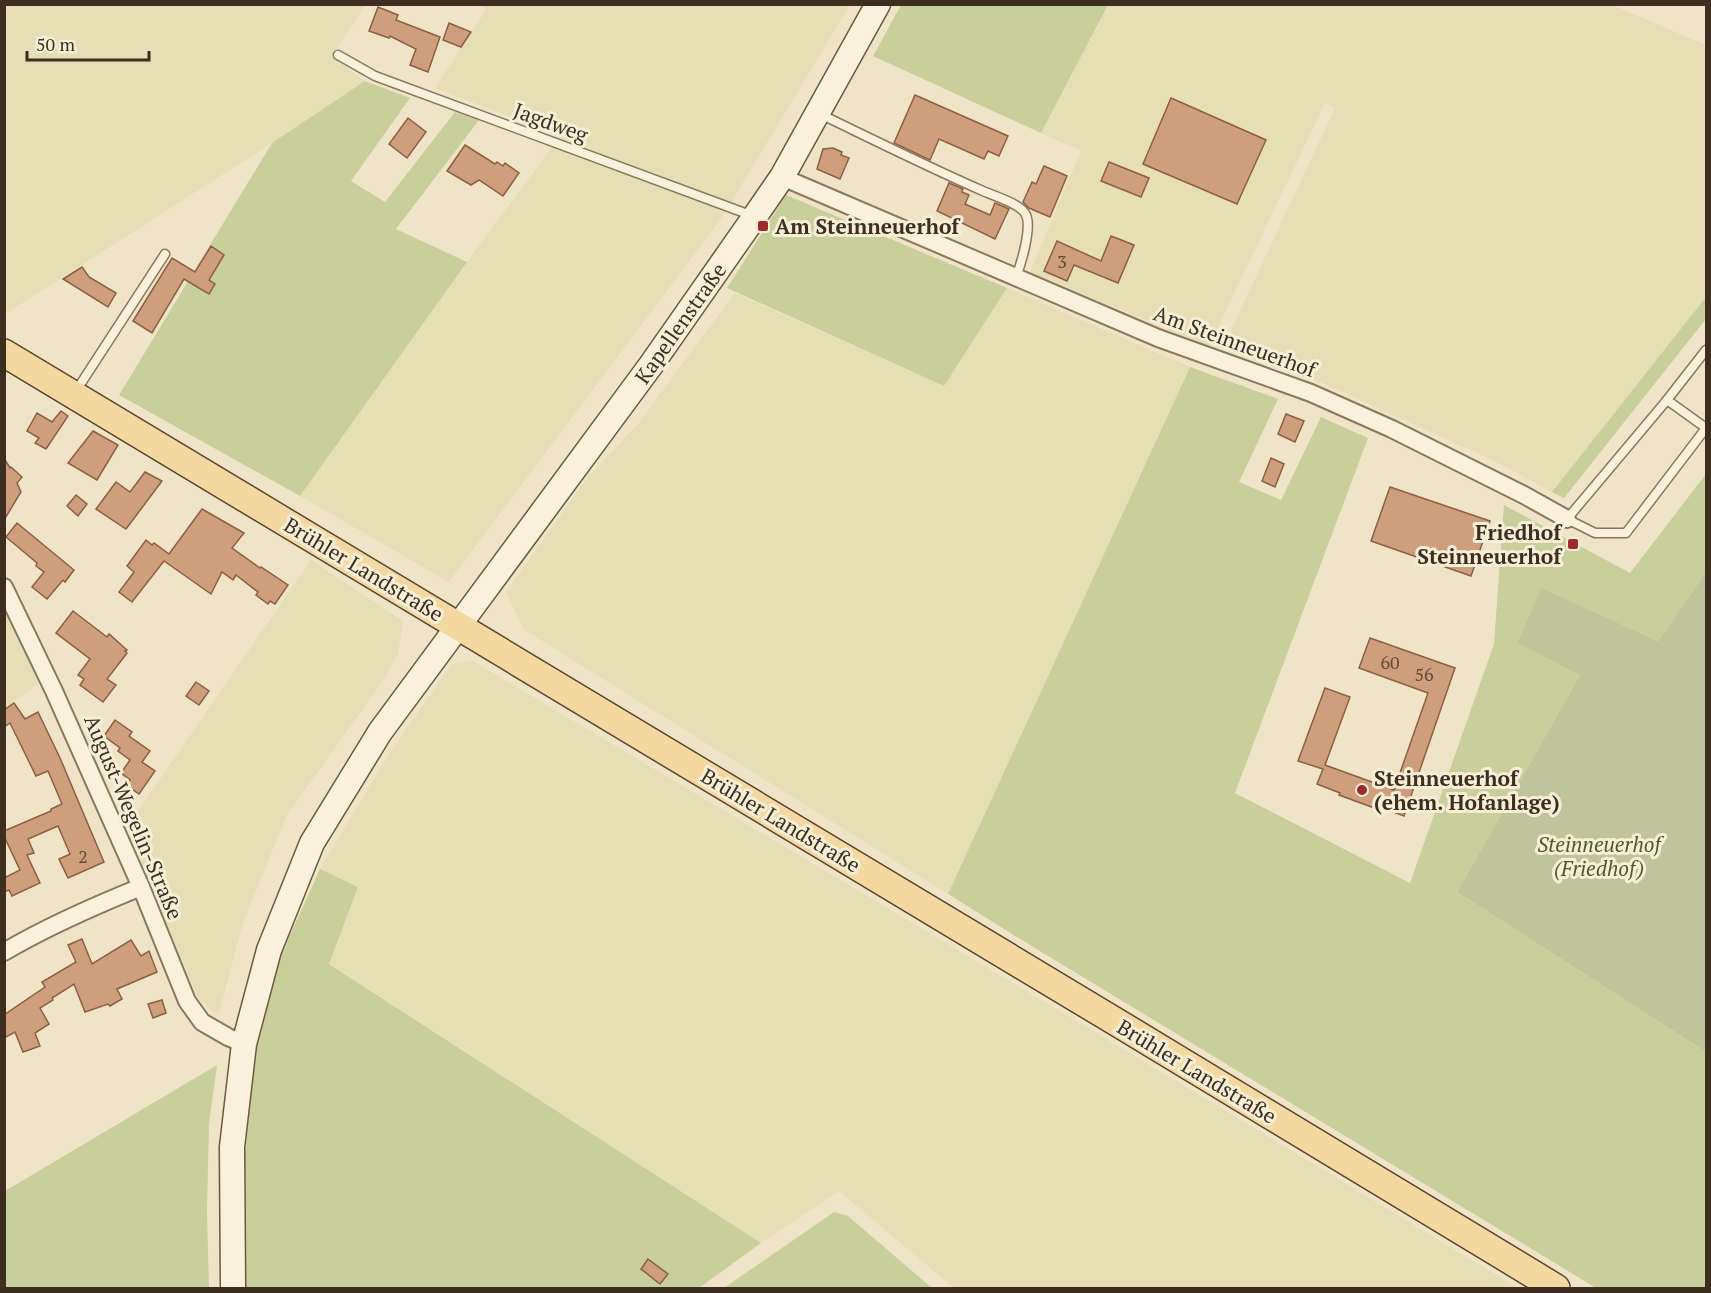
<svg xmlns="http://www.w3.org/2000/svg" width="1711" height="1293" viewBox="0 0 1711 1293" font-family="'PT Serif',serif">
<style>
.farmland{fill:#e6deb5}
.green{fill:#c9cf9b}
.cemetery{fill:#bfc49a}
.building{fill:#cf9f7d;stroke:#8d5f41;stroke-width:1.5}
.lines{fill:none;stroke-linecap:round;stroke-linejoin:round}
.service-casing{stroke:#8d765c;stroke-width:11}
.minor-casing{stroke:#8d765c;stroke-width:20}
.secondary-casing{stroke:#6f573f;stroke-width:27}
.primary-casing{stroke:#5b4430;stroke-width:30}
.service{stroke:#faf1dc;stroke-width:8}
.minor{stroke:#faf1dc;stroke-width:16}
.secondary{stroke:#faf1dc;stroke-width:24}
.primary{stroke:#f3d9a0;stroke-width:27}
.poi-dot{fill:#9e2a2b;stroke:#f7eed8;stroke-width:2}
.labels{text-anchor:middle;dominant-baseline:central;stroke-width:6;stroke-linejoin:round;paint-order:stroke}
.number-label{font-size:18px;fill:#624a37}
.street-label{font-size:21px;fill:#3d2e20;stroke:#f7eed8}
.poi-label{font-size:21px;font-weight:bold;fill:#3d2e20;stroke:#f7eed8;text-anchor:start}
.park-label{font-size:21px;font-style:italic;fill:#4d5a26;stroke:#f7eed8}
</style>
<rect width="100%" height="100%" fill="#f0e4c8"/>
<!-- farmland -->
<g class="farmland">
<polygon points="5,4 366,5 331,56 365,81 272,143 5,314"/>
<polygon points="480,5 850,5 719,222 449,582 300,496 467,262 560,136 435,88 486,10"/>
<polygon points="1102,5 1612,5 1706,45 1706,297 1552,492 1494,461 1318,381 1228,351 1232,328 1335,108 1325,103 1209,346 1030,272 1081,151 1041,133 1107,8"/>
<polygon points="1007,288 1190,367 948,894 523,629 506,592 586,479 638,424 735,293 944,386"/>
<polygon points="311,560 403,621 398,654 385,678 287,815 243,923 219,1013 212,1012 197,995 127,827"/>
<polygon points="4,603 42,681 5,708 4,708"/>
<polygon points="473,661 1082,1024 1518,1288 954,1288 839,1191 761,1243 329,963 358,887 320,869 387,757 451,665"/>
</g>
<!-- green -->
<g class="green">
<polygon points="1101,4 1107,7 1041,133 873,56 901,5"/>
<polygon points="365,81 410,98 351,181 385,202 455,112 479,120 396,229 467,262 300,496 119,395 272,143"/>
<polygon points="786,195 1007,288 944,386 727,288"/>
<polygon points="1706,297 1706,319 1564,498 1552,492"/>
<polygon points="1190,367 1278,399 1239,482 1281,500 1321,417 1368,438 1235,793 1410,883 1494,644 1504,505 1630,573 1706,474 1706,572 1658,641 1542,589 1580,675 1457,892 1706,1052 1706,1288 1596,1288 1025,942 948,894"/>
<polygon points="320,869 358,887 329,964 761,1243 699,1288 244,1288 245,1153 256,1051 280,957"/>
<polygon points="217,1065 209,1124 207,1211 209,1288 5,1288 5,1191"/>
<polygon points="834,1212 848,1216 932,1288 724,1288"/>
</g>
<!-- cemetery -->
<polygon class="cemetery" points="1706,572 1706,1052 1457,892 1580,675 1518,643 1541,588 1658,641"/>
<!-- building -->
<g class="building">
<polygon points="378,7 398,15 396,20 440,37 428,72 410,65 416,49 390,36 389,38 369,31"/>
<polygon points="449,23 471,32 461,47 443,40"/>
<polygon points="915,95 1008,136 999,156 988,151 984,159 939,139 930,160 894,143"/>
<polygon points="1171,98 1266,140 1237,204 1143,164"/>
<polygon points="408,118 426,132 407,158 389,144"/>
<polygon points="465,145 495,164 497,162 503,166 505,163 519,173 503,196 479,180 471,185 447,171"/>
<polygon points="833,148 842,152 841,155 849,158 840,179 817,169 823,149"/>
<polygon points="1109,162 1149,178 1141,197 1101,181"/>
<polygon points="1044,166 1067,176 1050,217 1029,208 1023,202 1032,182 1036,184"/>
<polygon points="949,183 963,189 962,192 969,195 965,204 990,215 995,203 1009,209 995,239 937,211"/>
<polygon points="1111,236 1134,245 1118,283 1074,265 1067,281 1044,271 1057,241 1101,261"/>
<polygon points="211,246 224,255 209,280 215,284 209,294 184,279 152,333 133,321 172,258 195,272"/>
<polygon points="82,267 89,277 116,293 108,307 63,279"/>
<polygon points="61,411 68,416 46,449 35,443 39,438 27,431 37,413 52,422"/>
<polygon points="1286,414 1304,421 1295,442 1278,434"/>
<polygon points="93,431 118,445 97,480 68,463"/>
<polygon points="4,458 10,468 11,467 22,477 17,483 21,492 4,520"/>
<polygon points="1271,458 1284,464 1275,487 1262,481"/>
<polygon points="145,472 162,481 126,529 96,509 116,482 130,492"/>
<polygon points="1390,487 1490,521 1471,576 1371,541"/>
<polygon points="76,495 87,504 78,516 67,506"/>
<polygon points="202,509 244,533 232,548 260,568 261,567 288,585 275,604 270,601 268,604 256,595 258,592 236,575 233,580 222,572 211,594 164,561 132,602 119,592 134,572 127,566 146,540 152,545 154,543 169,554"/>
<polygon points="17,523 74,570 65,582 63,580 47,599 32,587 44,572 36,566 37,563 6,537"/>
<polygon points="73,611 107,637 109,634 127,650 125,651 127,653 107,679 116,685 103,702 80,685 84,679 78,675 90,659 56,633"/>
<polygon points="1370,638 1455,668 1404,816 1378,806 1377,809 1339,795 1340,793 1317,784 1323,769 1298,761 1325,688 1350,697 1325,765 1394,790 1428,693 1359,668"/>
<polygon points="196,682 209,691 199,705 186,696"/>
<polygon points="14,703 25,719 38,712 60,758 104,862 68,878 59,859 70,854 58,826 28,839 34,853 27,855 40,883 12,896 9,890 4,892 4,878 20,870 4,836 4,831 51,811 51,809 62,804 48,771 36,776 10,723 4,727 4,710"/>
<polygon points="115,720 132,732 129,736 150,751 142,762 155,771 139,794 126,785 130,780 121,773 130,760 118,751 120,748 104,736"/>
<polygon points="82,939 92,964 131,940 141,956 149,951 157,972 117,989 122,999 110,1006 108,1004 85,1012 74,984 52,998 53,1000 40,1008 49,1024 35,1033 40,1046 23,1052 15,1032 4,1038 4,1015 45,987 42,982 76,962 68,945"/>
<polygon points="162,1000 166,1013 153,1018 148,1004"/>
<polygon points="648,1259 668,1274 660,1284 641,1269"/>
</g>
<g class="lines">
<!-- service casing -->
<g class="service-casing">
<g id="service">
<polyline points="338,55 375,76 753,216"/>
<path d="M820 114C874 140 928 167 983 191 994 196 1022 204 1026 215 1032 228 1021 264 1016 277"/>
<polyline points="76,391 165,254"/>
<polyline points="1667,400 1706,350"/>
<polyline points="1706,428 1667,400 1567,519 1595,533 1626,533 1706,428"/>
</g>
</g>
<!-- minor casing -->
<g class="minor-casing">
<g id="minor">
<polyline points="782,177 1158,338 1311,393 1392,429 1524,495 1567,519"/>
<polyline points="4,587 54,691 141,887 187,1001 202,1022 228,1037 244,1044"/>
<path d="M4 952C48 926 94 906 141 887"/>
</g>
</g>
<!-- secondary casing -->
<g class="secondary-casing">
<polyline id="secondary" points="233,1288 232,1147 244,1044 269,950 312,843 380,732 651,365 751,222 782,177 878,4"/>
</g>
<!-- primary casing -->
<g class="primary-casing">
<polyline id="primary" points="4,353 1103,1014 1556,1288"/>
</g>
<!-- service -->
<use href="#service" class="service"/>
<!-- minor -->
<use href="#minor" class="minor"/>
<!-- secondary -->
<use href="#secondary" class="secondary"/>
<!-- primary -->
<use href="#primary" class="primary"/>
</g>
<!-- markers -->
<g class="poi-dot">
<rect x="757" y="220" width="12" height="12" rx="3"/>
<rect x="1567" y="538" width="12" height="12" rx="3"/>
<circle cx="1362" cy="790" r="6"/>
</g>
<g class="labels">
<!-- number labels -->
<g class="number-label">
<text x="1062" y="261">3</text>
<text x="1390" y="662">60</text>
<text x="1424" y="674">56</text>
<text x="83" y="856">2</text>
</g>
<!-- street labels -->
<g class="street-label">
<text transform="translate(551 122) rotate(20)">Jagdweg</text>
<text transform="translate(680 323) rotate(-55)">Kapellenstraße</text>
<text transform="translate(1235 341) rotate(20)">Am Steinneuerhof</text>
<text transform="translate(364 569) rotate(31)">Brühler Landstraße</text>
<text transform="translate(134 817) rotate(67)">August-Wegelin-Straße</text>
<text transform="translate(781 820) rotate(31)">Brühler Landstraße</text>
<text transform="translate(1197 1071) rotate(31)">Brühler Landstraße</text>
</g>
<!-- poi labels -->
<g class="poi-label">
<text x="775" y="226">Am Steinneuerhof</text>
<text x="1561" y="532" text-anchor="end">Friedhof<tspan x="1561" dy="24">Steinneuerhof</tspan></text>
<text x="1374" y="778">Steinneuerhof<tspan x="1374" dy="24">(ehem. Hofanlage)</tspan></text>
</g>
<!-- park labels -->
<g class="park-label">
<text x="1599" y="844">Steinneuerhof<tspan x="1599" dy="24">(Friedhof)</tspan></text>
</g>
</g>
<!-- border -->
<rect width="1711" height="1293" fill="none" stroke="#3d2e20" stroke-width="12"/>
<!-- scale -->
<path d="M27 51v9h122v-9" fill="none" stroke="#3d2e20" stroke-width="3"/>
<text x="36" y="51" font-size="18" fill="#3d2e20" stroke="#f7eed8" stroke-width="4.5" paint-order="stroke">50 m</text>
</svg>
